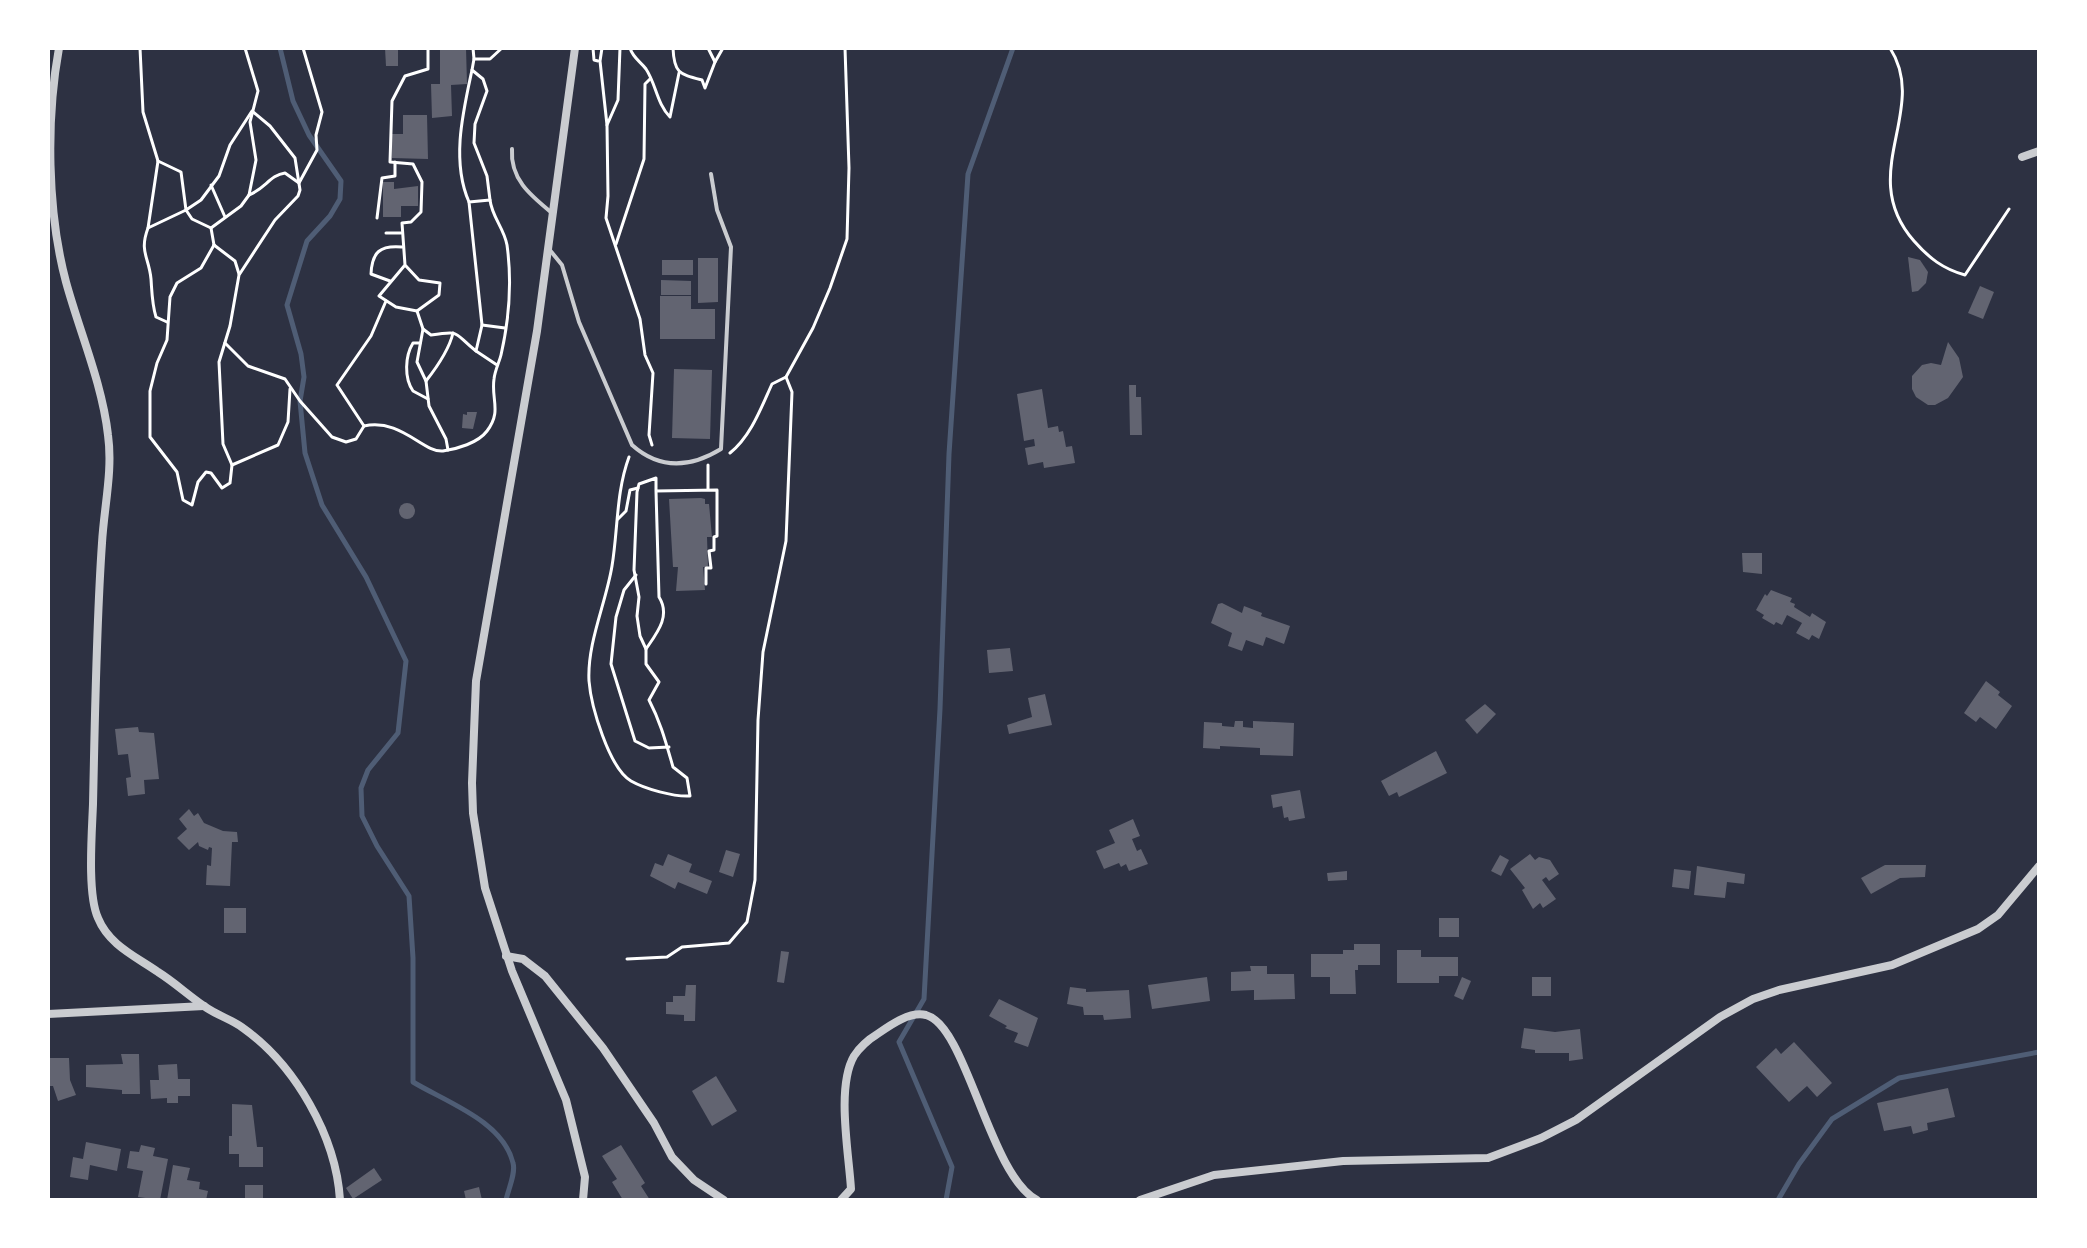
<svg xmlns="http://www.w3.org/2000/svg" width="2087" height="1248" viewBox="0 0 2087 1248" font-family="'Roboto Condensed',sans-serif">
<style>
.lines{fill:none;stroke-linecap:round;stroke-linejoin:round}
.stream{stroke:#4f5d75;stroke-width:5}
.building{fill:#626471}
.path{stroke:#fff;stroke-width:3}
.service{stroke:#caccd0;stroke-width:4}
.minor{stroke:#caccd0;stroke-width:8}
</style>
<rect width="100%" height="100%" fill="#2d3142"/>
<g class="lines">
<!-- stream -->
<g class="stream">
<path d="M280 48 293 101 309 135 341 181 340 199 330 216 307 241 287 305 301 354 304 377 300 401 305 453 322 505 366 577 406 661 398 733 368 770 361 788 362 816 377 846 409 896 413 958V1082C446 1102 503 1121 513 1163 516 1173 508 1190 506 1200"/>
<polyline points="946,1200 952,1167 899,1042 924,999 940,709 949,454 968,174 1013,48"/>
<polyline points="1778,1200 1799,1164 1832,1119 1899,1078 2039,1052"/>
</g>
</g>
<!-- building -->
<g class="building">
<polygon points="385,48 398,48 398,66 386,66"/>
<polygon points="440,48 466,48 467,84 451,85 452,116 432,118 431,84 440,84"/>
<polygon points="403,115 427,115 428,159 392,158 392,134 403,134"/>
<polygon points="383,182 394,182 394,189 418,186 418,206 401,206 401,217 383,217"/>
<polygon points="1908,257 1920,260 1928,272 1926,283 1918,291 1912,292"/>
<polygon points="698,258 718,258 718,302 698,303"/>
<rect x="662" y="260" width="31" height="15"/>
<polygon points="661,280 691,281 691,295 661,295"/>
<polygon points="1980,286 1994,292 1983,319 1968,313"/>
<polygon points="660,296 691,296 691,309 715,309 715,339 660,339"/>
<polygon points="1948,342 1959,358 1963,377 1948,398 1935,405 1928,405 1916,397 1912,389 1912,376 1922,365 1931,363 1941,365"/>
<polygon points="674,369 712,370 710,439 672,438"/>
<polygon points="1129,385 1136,385 1136,397 1141,397 1142,435 1130,435"/>
<polygon points="1042,389 1048,428 1058,426 1059,432 1063,431 1066,447 1072,446 1075,463 1044,468 1043,462 1028,465 1025,448 1035,446 1034,439 1024,441 1017,394"/>
<polygon points="467,412 477,412 473,429 462,428 463,414 467,415"/>
<polygon points="669,499 701,498 705,499 705,504 709,504 712,537 707,537 708,567 703,567 705,590 676,591 678,567 673,567"/>
<circle cx="407" cy="511" r="8"/>
<polygon points="1742,553 1762,553 1762,574 1743,572"/>
<polygon points="1771,590 1792,598 1790,602 1795,604 1794,607 1810,617 1812,613 1826,622 1819,639 1812,635 1809,640 1796,633 1802,623 1787,615 1782,625 1776,622 1774,625 1762,618 1764,615 1756,610 1765,594 1767,596"/>
<polygon points="1222,603 1242,613 1244,606 1262,613 1261,616 1290,626 1284,644 1266,637 1263,646 1246,640 1242,651 1228,646 1232,633 1211,623 1218,604"/>
<polygon points="1010,648 1013,671 989,673 987,650"/>
<polygon points="1986,681 2000,692 1998,695 2012,706 1996,729 1980,717 1976,722 1964,713"/>
<polygon points="1045,694 1052,725 1009,734 1007,725 1032,717 1028,698"/>
<polygon points="1485,704 1496,714 1477,734 1465,720"/>
<polygon points="1235,721 1243,721 1243,727 1253,728 1253,721 1294,723 1293,756 1260,755 1260,748 1220,746 1220,749 1203,748 1204,722 1222,723 1222,726 1234,727"/>
<polygon points="138,727 139,732 154,733 159,779 144,780 145,794 128,796 126,778 131,777 128,754 118,755 115,729"/>
<polygon points="1436,751 1447,773 1399,797 1397,792 1389,796 1381,781"/>
<polygon points="1300,790 1305,818 1289,821 1288,817 1284,818 1282,806 1273,808 1271,795"/>
<polygon points="189,809 194,816 198,813 204,823 223,831 237,832 238,842 232,842 230,886 206,885 207,865 211,866 212,848 209,847 208,850 199,846 198,842 189,850 177,838 187,829 179,819"/>
<polygon points="1133,819 1140,836 1132,839 1137,851 1141,849 1148,864 1129,871 1126,864 1121,867 1119,863 1104,869 1096,851 1115,843 1109,830"/>
<polygon points="726,850 740,854 733,877 719,872"/>
<polygon points="668,854 692,864 689,872 712,881 707,894 678,882 675,889 650,876 655,863 663,866"/>
<polygon points="1530,854 1535,860 1539,857 1550,860 1559,874 1549,881 1546,877 1542,880 1556,899 1543,908 1540,903 1533,909 1522,890 1525,888 1510,869"/>
<polygon points="1500,855 1509,860 1501,876 1491,871"/>
<polygon points="1885,865 1926,865 1925,877 1900,878 1871,894 1861,878"/>
<polygon points="1697,866 1745,874 1744,884 1727,882 1725,898 1694,895"/>
<polygon points="1674,869 1691,871 1689,889 1672,887"/>
<polygon points="1347,871 1347,880 1328,881 1327,873"/>
<rect x="224" y="908" width="22" height="25"/>
<rect x="1439" y="918" width="20" height="19"/>
<polygon points="1354,944 1380,944 1380,965 1358,965 1358,970 1355,970 1356,994 1330,994 1330,977 1311,977 1311,954 1343,954 1343,950 1354,950"/>
<polygon points="1397,950 1421,950 1421,957 1458,957 1458,976 1439,976 1439,983 1397,983"/>
<polygon points="781,951 789,952 784,983 777,982"/>
<polygon points="1250,966 1267,966 1267,974 1294,974 1295,999 1254,1000 1254,990 1231,991 1231,972 1251,971"/>
<polygon points="1207,977 1210,1001 1152,1009 1148,985"/>
<polygon points="1462,977 1471,981 1463,1000 1454,996"/>
<rect x="1532" y="977" width="19" height="19"/>
<polygon points="686,985 696,985 695,1021 684,1021 684,1015 666,1014 666,1002 673,1002 673,996 685,996"/>
<polygon points="1070,987 1086,989 1086,992 1129,990 1131,1018 1104,1020 1103,1015 1084,1015 1083,1007 1067,1004"/>
<polygon points="999,999 1038,1018 1028,1047 1014,1042 1018,1033 1005,1028 1007,1026 989,1016"/>
<polygon points="1524,1028 1555,1032 1580,1029 1583,1059 1569,1061 1569,1053 1535,1053 1535,1050 1521,1048"/>
<polygon points="1794,1042 1832,1083 1817,1097 1807,1086 1789,1102 1756,1067 1776,1048 1781,1054"/>
<polygon points="121,1054 139,1054 140,1094 122,1094 122,1090 86,1087 86,1065 123,1064"/>
<polygon points="48,1058 69,1058 70,1080 76,1095 58,1101 53,1086 48,1086"/>
<polygon points="177,1064 178,1079 190,1079 190,1096 178,1096 178,1103 167,1103 167,1098 151,1099 150,1080 159,1080 158,1065"/>
<polygon points="716,1076 737,1111 712,1126 692,1091"/>
<polygon points="1948,1088 1955,1117 1927,1123 1928,1130 1913,1134 1911,1126 1884,1131 1877,1103"/>
<polygon points="232,1104 252,1105 257,1147 263,1147 263,1167 239,1167 239,1154 229,1154 229,1136 232,1136"/>
<polygon points="86,1142 121,1149 117,1171 90,1165 88,1180 70,1177 73,1157 83,1159"/>
<polygon points="141,1145 155,1148 153,1156 168,1159 160,1200 138,1197 143,1171 127,1168 130,1151 139,1152"/>
<polygon points="621,1145 645,1183 641,1186 650,1200 623,1200 612,1182 617,1179 602,1156"/>
<polygon points="173,1165 190,1168 187,1180 200,1182 199,1189 208,1191 206,1200 167,1200"/>
<polygon points="374,1168 382,1180 353,1199 346,1188"/>
<rect x="245" y="1185" width="18" height="15"/>
<polygon points="479,1187 482,1200 466,1200 464,1191"/>
</g>
<g class="lines">
<!-- path -->
<g class="path">
<polyline points="140,48 143,112 158,161 148,228 186,210 192,219 211,228"/>
<polyline points="473,48 474,59"/>
<polyline points="593,48 594,60 598,61"/>
<polyline points="602,48 600,61 607,125 618,100 620,48"/>
<path d="M630 48C633 58 640 61 646 69 656 84 657 104 670 117L679 73"/>
<path d="M673 48C674 73 679 74 702 80L705 88 715 62 708 48"/>
<path d="M1890 48C1930 110 1855 174 1914 241 1929 258 1943 269 1965 275L2009 209"/>
<polyline points="715,62 723,48"/>
<polyline points="607,125 608,196 606,218 640,319 645,355 653,373 649,435 652,445"/>
<polyline points="158,161 181,172 186,210 201,200 219,176 230,145 252,111 270,126 295,158 300,190 298,196 275,220 239,275 230,326 219,362 223,444 232,465 230,483 222,488 211,473 206,472 198,482 192,505 183,500 177,472 150,437 150,391 157,363 167,340 170,297 177,283 201,268 214,245"/>
<polyline points="211,185 225,217"/>
<path d="M249 195C265 189 270 175 285 173L299 183 317 150 316 135 322 112 303 48"/>
<polyline points="490,200 487,176 474,143 475,124 487,91 483,79 472,70 474,59 490,59 502,48"/>
<path d="M469 202C451 161 463 112 472 70"/>
<polyline points="377,218 382,178 395,176 395,162"/>
<path d="M148 228C139 252 149 257 151 279 152 293 152 304 156 317L167 322"/>
<polyline points="386,233 401,233"/>
<polyline points="616,244 644,159 645,84 650,79"/>
<polyline points="214,245 211,228 241,206 249,195 256,160 250,122 258,91 245,48"/>
<polyline points="214,245 235,261 239,274"/>
<polyline points="405,265 379,296 396,307 417,311 439,295 440,283 419,280 405,265 402,223 411,222 421,212 422,182 413,164 390,162 392,101 405,76 428,69 428,48"/>
<path d="M390 281 371 274C372 252 380 245 402 247"/>
<path d="M386 301 371 336 337 385 364 426C401 418 423 453 443 451 457 449 478 443 487 431 502 411 491 400 494 379 495 370 499 363 501 355 509 320 512 281 507 245 504 228 492 217 490 200L469 202 482 325 476 351 497 365"/>
<polyline points="417,311 423,329 417,362 426,381 429,406 446,439 448,450"/>
<polyline points="482,325 505,328"/>
<path d="M423 329 431 335C462 330 453 333 476 351"/>
<polyline points="225,343 248,366 285,379 300,401 332,437 346,442 356,439 364,426"/>
<path d="M420 343H413C405 356 404 378 413 391L428 399"/>
<path d="M426 381C437 367 449 350 453 333"/>
<path d="M730 453C751 436 761 408 772 384L786 377 813 328 830 288 847 239 849 168 845 48"/>
<path d="M629 457C616 492 618 530 612 566 606 603 587 643 589 681 591 706 609 768 631 781 645 789 674 797 690 796L687 778 673 767C666 743 661 723 649 700L659 682 646 664V649"/>
<polyline points="232,465 278,445 288,422 290,389"/>
<polyline points="708,465 708,489"/>
<path d="M656 491V478L639 484 637 492 634 570 639 597 637 616 640 636 646 649C657 633 671 616 659 597L656 491 717 490V536L714 537V550L709 551 711 568H706V584"/>
<polyline points="618,519 626,511 630,490 638,488"/>
<polyline points="636,575 624,590 616,617 611,664 635,741 649,748 669,747"/>
<polyline points="627,959 667,957 682,947 729,943 747,922 755,880 758,720 763,652 786,541 792,392 786,377"/>
</g>
<!-- service -->
<g class="service">
<path d="M512 149C510 179 530 195 552 213"/>
<path d="M549 249 562 265 579 322 632 445C660 470 690 468 721 449L731 247 717 210 711 174"/>
</g>
<!-- minor -->
<g class="minor">
<path d="M59 48C46 119 47 211 66 282 80 333 102 383 108 435 113 471 104 507 102 543 96 630 95 717 93 804 92 832 87 894 98 918 109 945 135 956 158 972 174 982 188 995 204 1006 216 1015 231 1019 243 1028 295 1065 336 1136 340 1200"/>
<polyline points="575,48 537,331 476,681 472,783 473,813 485,888 512,971 566,1100 585,1177 583,1200"/>
<polyline points="2022,157 2039,151"/>
<polyline points="506,956 523,959 545,976 603,1048 654,1123 672,1157 694,1180 724,1200"/>
<polyline points="48,1014 204,1006"/>
<path d="M841 1200 851 1189C849 1154 836 1087 854 1056 859 1048 869 1039 876 1035 889 1026 909 1011 926 1015 967 1026 989 1175 1037 1200"/>
<polyline points="1140,1200 1214,1175 1343,1161 1488,1158 1541,1138 1576,1120 1720,1017 1753,999 1779,990 1892,965 1978,929 1998,915 2039,866"/>
</g>
</g>
<!-- border -->
<rect width="2087" height="1248" fill="none" stroke="#ffffff" stroke-width="100"/>
</svg>
